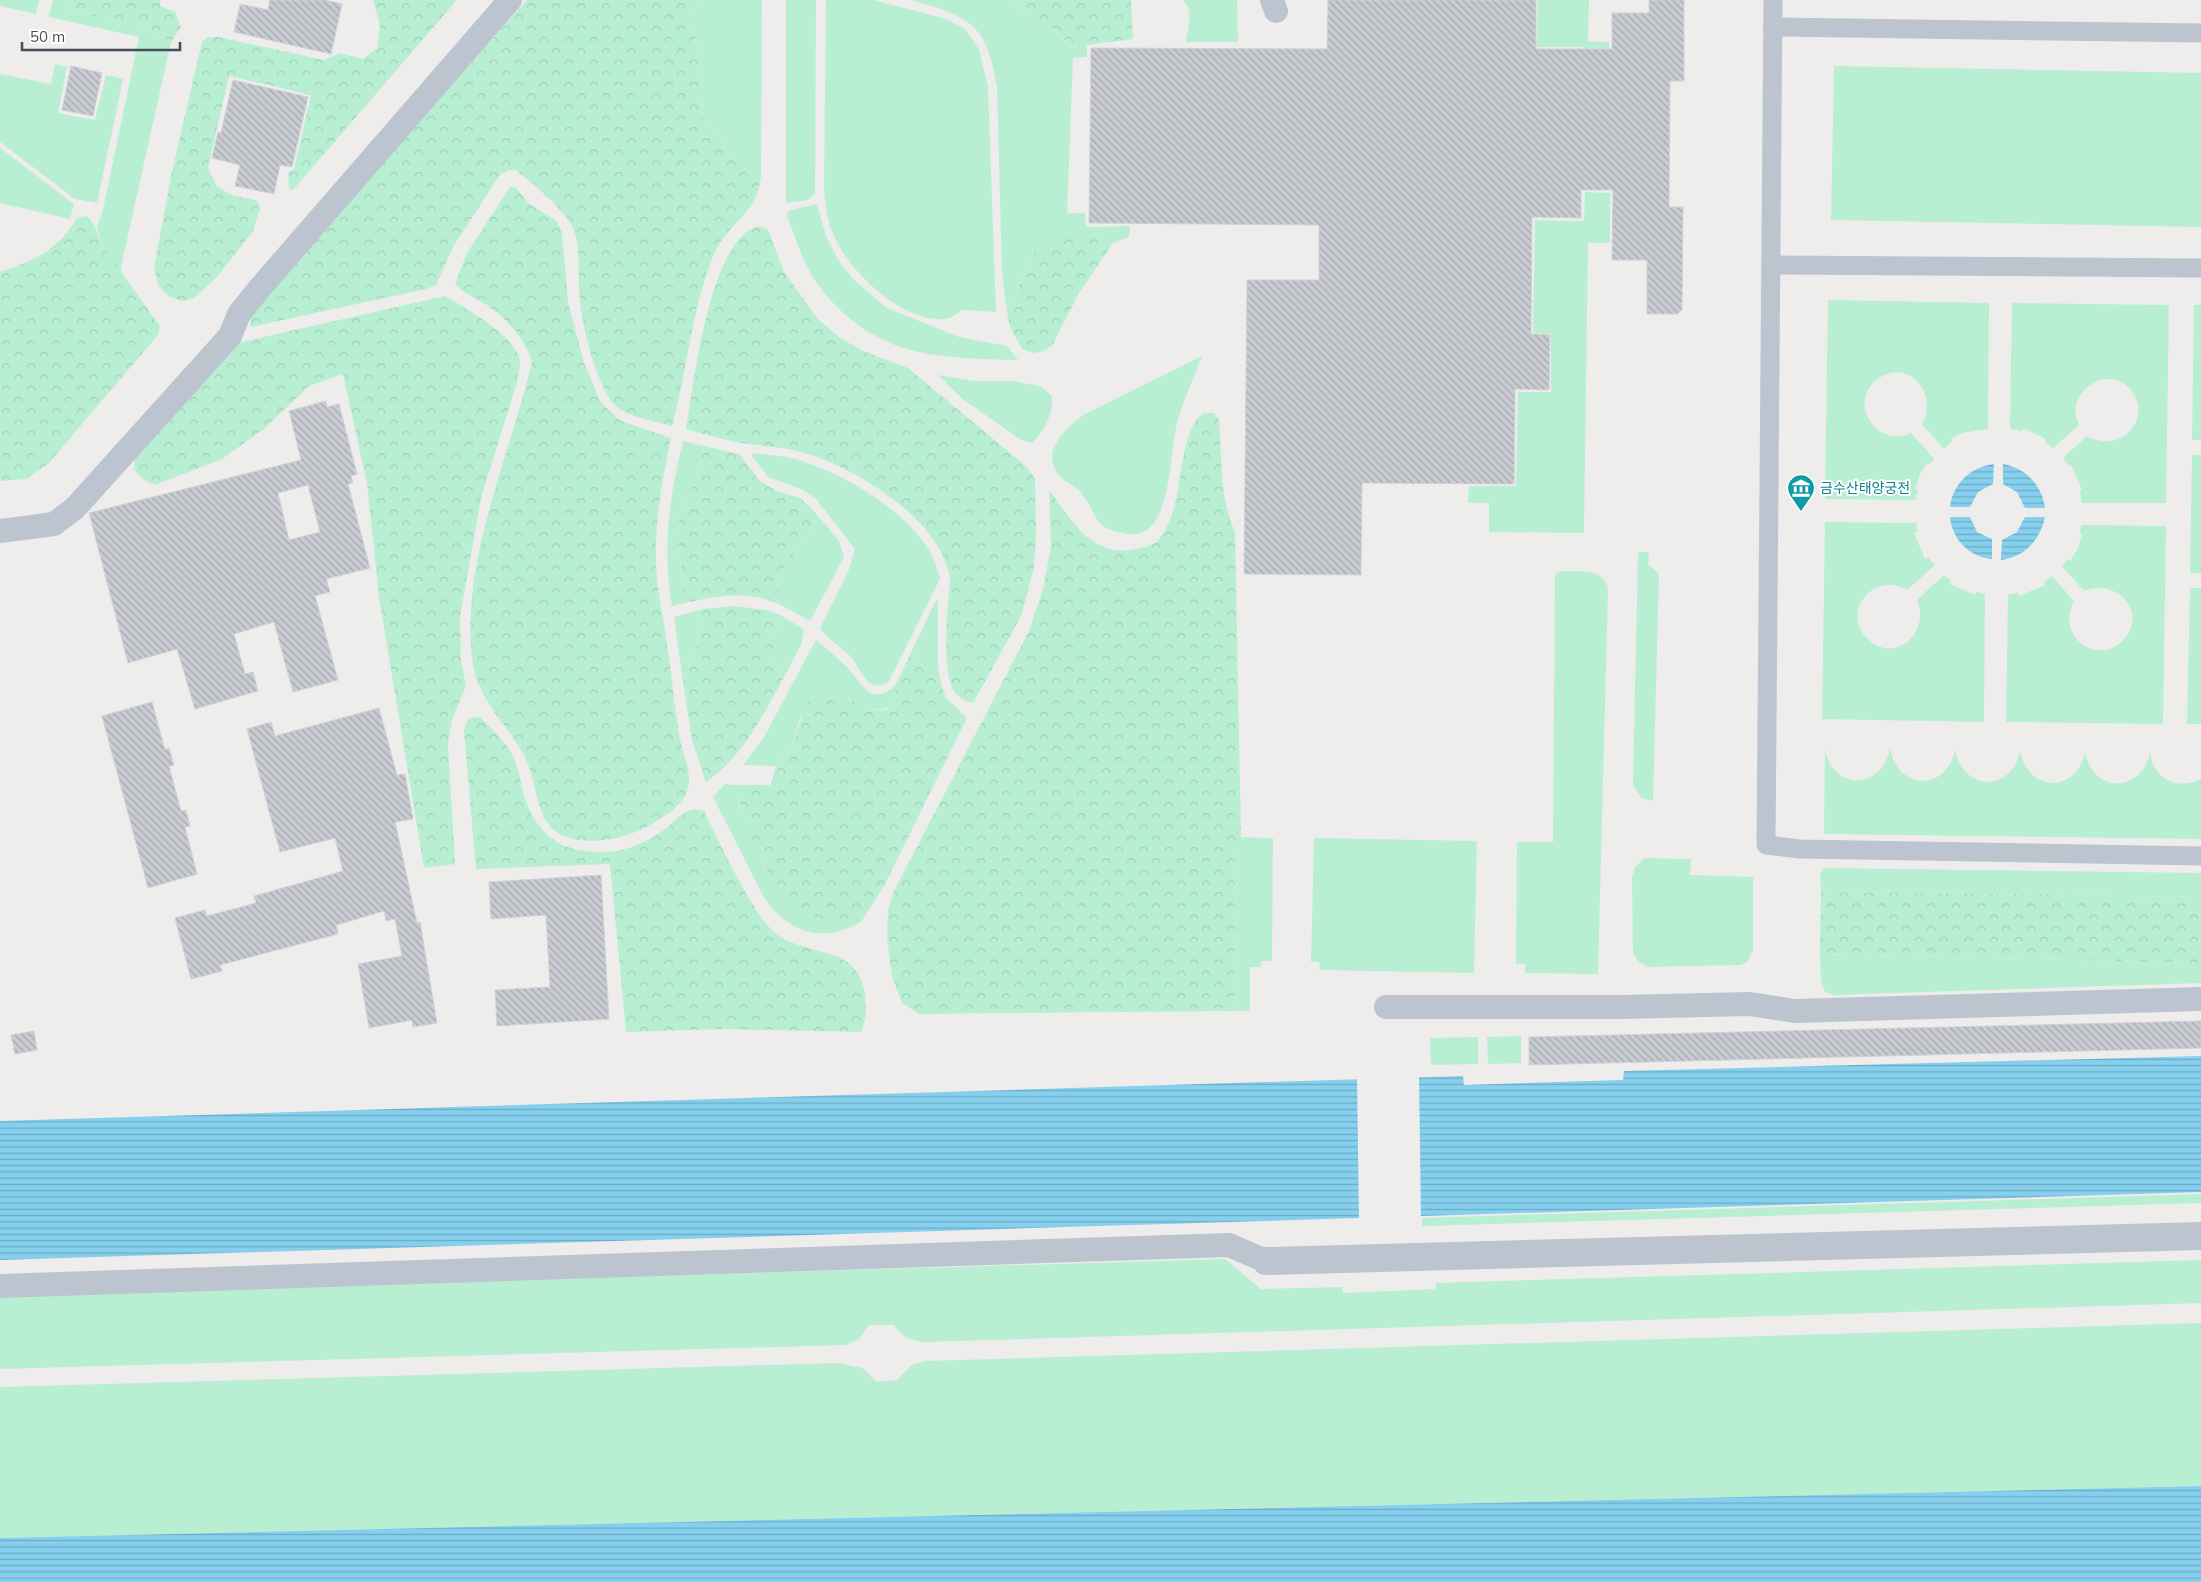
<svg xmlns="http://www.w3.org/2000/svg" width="2201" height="1582" viewBox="0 0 2201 1582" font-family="Mulish,'Noto Sans KR',sans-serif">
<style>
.grass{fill:#b8efd2}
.forest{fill:url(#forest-crowns)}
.water{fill:url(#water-rules)}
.pier{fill:#efecec}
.building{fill:url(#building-back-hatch);stroke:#d0d2d8;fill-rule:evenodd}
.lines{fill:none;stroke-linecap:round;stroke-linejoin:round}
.pedestrian{stroke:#bcc5cf;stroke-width:19}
.minor{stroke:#bcc5cf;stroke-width:24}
.tertiary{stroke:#bcc5cf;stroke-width:28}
.labels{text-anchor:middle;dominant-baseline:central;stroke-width:4;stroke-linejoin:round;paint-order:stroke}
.culture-label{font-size:14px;fill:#0d838f;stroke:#fff;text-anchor:start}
</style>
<defs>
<pattern id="forest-crowns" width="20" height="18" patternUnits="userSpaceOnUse" patternTransform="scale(1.25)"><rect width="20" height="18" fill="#b8efd2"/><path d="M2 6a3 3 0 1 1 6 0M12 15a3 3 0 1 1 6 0" fill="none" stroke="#9fcfb7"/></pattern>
<pattern id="water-rules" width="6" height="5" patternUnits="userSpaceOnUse" patternTransform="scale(1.25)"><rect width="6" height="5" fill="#84d0ee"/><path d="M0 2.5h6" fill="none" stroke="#6eabc4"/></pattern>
<pattern id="building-back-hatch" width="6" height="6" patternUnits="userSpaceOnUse" patternTransform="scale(1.25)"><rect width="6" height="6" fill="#c9cbd2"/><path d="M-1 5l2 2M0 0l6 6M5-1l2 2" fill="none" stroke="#a5a7ad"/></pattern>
</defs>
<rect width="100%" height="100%" fill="#efecec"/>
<!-- grass -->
<g class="grass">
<polygon points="0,0 39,0 36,14 0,6"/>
<polygon points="53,0 71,0 69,10 150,30 171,42 120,271 101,241 97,227 103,210 139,37 49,17"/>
<polygon points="699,0 762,0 761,177 748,176 734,160 721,138 703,119 701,65 690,17"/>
<polygon points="786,0 816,0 815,194 807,200 786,203"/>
<path d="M826 0H873L943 18 965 29 979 49 988 87 996 312 962 310C956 314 953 318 945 319 903 323 851 273 835 238 827 222 825 203 824 185Z"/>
<path d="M911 0H1006L1046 23 1071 47 1087 45V57L1073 58 1067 213H1085L1086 227 1130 226 1129 237 1113 243 1095 235 1027 260 1008 318 1002 274 997 87C987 24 970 16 911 0Z"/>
<path d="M1183 0H1237L1238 42H1186C1188 29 1194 10 1183 0Z"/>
<polygon points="1538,0 1589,0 1588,41 1609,42 1610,73 1584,73 1584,47 1537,47"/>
<polygon points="55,64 67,67 58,113 95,120 106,75 123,79 97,203 75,199 0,142 0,74 51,84"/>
<polygon points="1834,66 2201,73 2201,227 1831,220"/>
<polygon points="0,148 74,204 70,219 0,203"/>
<polygon points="1585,192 1610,193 1610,243 1588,243 1584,533 1489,532 1489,503 1468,503 1469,486 1516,486 1518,392 1551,392 1551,334 1533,333 1535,220 1584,221"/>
<path d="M817 204 826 236 839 261 853 279 887 308 959 337 1007 346 1018 360C980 359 940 359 904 348 863 336 822 300 805 262 798 247 793 231 787 216L788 211Z"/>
<path d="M1828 300 1989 303 1988 429 1962 433 1951 439 1952 442 1944 449 1922 424C1939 394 1909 358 1879 378 1846 400 1876 449 1911 433L1934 459 1930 464 1927 463 1920 474 1915 489 1918 490 1916 500 1825 499Z"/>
<path d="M2012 303 2169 305 2166 503H2082L2080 491 2082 490 2071 465 2069 466 2063 458 2087 436C2117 454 2152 423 2133 393 2111 360 2062 391 2079 425L2053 448 2045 442 2046 439 2023 428 2022 431 2010 429Z"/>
<polygon points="2194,305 2201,305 2201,440 2192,440"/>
<path d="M1202 356C1194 377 1184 399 1178 420 1170 447 1172 516 1145 531 1139 535 1130 535 1123 533 1092 528 1098 514 1082 494 1077 487 1067 483 1061 477 1038 454 1065 427 1085 414Z"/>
<path d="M938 375 974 381H1012L1040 386 1052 396C1053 416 1045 429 1032 443L1021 440 964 400Z"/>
<path d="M683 441 704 446 698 475 680 515 677 534 685 603 672 606C662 547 669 499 683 441Z"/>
<path d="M753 453C769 455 787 456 802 461 852 477 931 524 940 579L889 681C884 684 880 687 874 685 862 681 858 663 849 655 840 645 827 640 820 628L848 572 855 549 816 499 801 489 768 477 752 456Z"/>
<polygon points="2192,455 2201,455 2201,573 2190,573"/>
<polygon points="819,517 839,541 844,557 810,621 779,604 777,580"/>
<path d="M1825 522 1916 523 1918 532 1914 533 1925 559 1928 557 1935 565 1907 590C1872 570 1840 614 1869 640 1896 664 1931 632 1917 600L1944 575 1951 581 1950 584 1975 595 1976 592 1985 594 1984 722 1822 719Z"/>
<path d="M2081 525 2166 526 2163 724 2006 722 2008 595 2018 593 2019 596 2045 585 2044 582 2052 576 2074 601C2054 636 2100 669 2125 638 2148 610 2115 578 2084 591L2062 566 2068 559 2070 561 2078 548 2082 534 2080 533Z"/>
<polygon points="1638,552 1649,552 1648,564 1659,574 1653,801 1642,798 1633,785"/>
<path d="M1562 571C1580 572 1602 567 1608 588L1598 974 1525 973V964H1516L1517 842H1553L1555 576 1557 572Z"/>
<polygon points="2190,588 2201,588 2201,724 2187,724"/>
<polygon points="938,600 938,667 941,684 909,657 935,602"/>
<polygon points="703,609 694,660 683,682 674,617"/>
<path d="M784 617 804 630 801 645 783 679C768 653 772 642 784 617Z"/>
<path d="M816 640C827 649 839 659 849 669 863 686 871 706 895 686L894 703C877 716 865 707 848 698L800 718 792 748 776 766 743 765 764 737Z"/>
<path d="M1825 748C1831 791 1883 791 1890 748 1897 791 1948 792 1955 749 1962 792 2013 793 2020 750 2027 793 2078 794 2085 751 2092 794 2142 794 2150 752 2153 779 2177 791 2201 779V839L1824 834Z"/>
<path d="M725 784 735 785 740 807 765 867 861 922C825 942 794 936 768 903 759 891 753 875 746 862 735 840 724 819 713 797Z"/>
<polygon points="1236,837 1273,838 1272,961 1261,961 1261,967 1250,967 1250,1011 1234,1011"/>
<polygon points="1314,838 1477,841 1474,973 1319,970 1320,962 1311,962"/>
<polygon points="1645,858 1691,859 1690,875 1753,877 1753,950 1747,962 1741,965 1648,967 1638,961 1633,953 1632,877 1635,867"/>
<polygon points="1824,868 2201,873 2201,897 1821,892 1820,874"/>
<polygon points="1820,954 2201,963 2201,983 1834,995 1825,992 1821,981"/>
<polygon points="1521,1036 1521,1063 1488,1064 1487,1037"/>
<polygon points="1478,1037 1478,1064 1431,1065 1430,1038"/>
<polygon points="2201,1194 2201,1203 1422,1226 1422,1218"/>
<path d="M1225 1259 1261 1289 1342 1287 1343 1293 1435 1289 1436 1283 2201 1260V1303L924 1342C910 1340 901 1337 894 1325H869L859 1339 846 1345 0 1369V1295Z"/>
<polygon points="2201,1323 2201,1486 0,1538 0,1387 838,1363 862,1368 877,1382 897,1380 911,1365 925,1361"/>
</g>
<!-- forest -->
<g class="forest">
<polygon points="71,0 160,0 160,6 175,12 181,27 171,42 150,30 69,10"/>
<polygon points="373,0 457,0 293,190 289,189 288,172 294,169 311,95 229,76 208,168 217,187 234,196 256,200 260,209 253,231 217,277 193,299 181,301 168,296 158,285 154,268 171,176 202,42 207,37 218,37 324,60 340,53 363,59 377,48 380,26"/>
<path d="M527 0H699L690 17 701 65 703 119 721 138 734 160 748 175 761 177C755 218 729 220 714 254 691 309 688 369 672 426 655 421 628 418 615 405 595 385 580 318 579 290 578 270 581 244 572 226 562 207 533 184 516 170H508L499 176 453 247 436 285 426 289 250 327 251 316 270 290Z"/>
<polygon points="1006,0 1131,0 1133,39 1072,47 1046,23"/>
<path d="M510 187 516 188 529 204 557 221 562 233 568 302 584 363 601 403 621 421 671 438C661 484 653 530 657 578 659 600 664 622 667 643 672 675 674 707 680 739 683 754 692 772 688 788 682 808 661 819 644 828 618 842 560 852 544 817 534 796 534 770 521 750 502 719 476 696 472 658 461 559 510 456 532 362 525 339 507 319 487 305 476 298 464 294 455 284L467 253Z"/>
<path d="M87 216C98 228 96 234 104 246 122 273 141 300 160 326L158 335 48 464 26 479 0 481V272C36 259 56 252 77 218Z"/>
<path d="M759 226 768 230 784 272 818 319 839 337 861 350 908 368 1028 468 1035 479 1036 535 1034 568 1021 616 973 703C966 702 958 697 954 691 941 671 948 604 950 579 942 520 855 467 802 452 782 447 762 446 742 443 723 440 704 434 686 429 694 385 709 238 759 226Z"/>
<polygon points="1095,235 1113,243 1079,293 1053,344 1044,351 1033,353 1022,349 1011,329 1008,318 1027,260 1044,244 1064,237"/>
<path d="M445 296C464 307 519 338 520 362 520 368 518 376 517 382L481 498 460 617 461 659 466 686 452 720 448 744 455 864 424 868 379 597 367 484 343 374 309 386 265 428 222 459 155 485C140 479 129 472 137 455L237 343Z"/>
<path d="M1204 413H1214L1219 420C1222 458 1219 496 1235 532L1241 838H1236L1234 1011 919 1014 902 1003 892 976 887 938 888 910 894 891 1029 631 1043 589 1051 546 1049 490C1070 518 1092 559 1135 549 1141 548 1148 547 1153 544 1158 543 1160 537 1163 533 1185 504 1177 428 1204 413Z"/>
<path d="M704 446 739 454 760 481 776 491 801 498 819 517 777 580 779 604C749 590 716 596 685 603L677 534 680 515 698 475Z"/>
<path d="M734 606 768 610 784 617C772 642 768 653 783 679 762 717 743 756 706 782L692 740 683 682 694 660 703 609Z"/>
<path d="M909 657 941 684 946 698 967 718 884 886 861 922C850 916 840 921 827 920 820 920 809 916 802 912 772 898 741 816 735 785H771L776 766 792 748 806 703 819 695 835 693 873 710H885L894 703 895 686Z"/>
<path d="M480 717C491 729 507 743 514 758 520 772 521 787 526 802 541 840 565 853 606 852 625 852 650 841 665 829 672 824 678 816 686 812 692 808 697 809 704 811 718 839 752 914 775 933 806 958 859 943 865 995 866 1010 867 1019 861 1032L723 1029 626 1032 610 864 476 869 464 729 469 718Z"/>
<polygon points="1821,892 2201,897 2201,963 1820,954"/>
</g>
<!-- water -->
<g class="water">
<path d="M1994 464 1993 484 1978 492 1970 507H1950C1953 484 1970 467 1994 464Z"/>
<path d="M2003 464C2026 468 2042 485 2045 508H2025L2017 492 2003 484Z"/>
<path d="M1950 517H1970L1977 532 1992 539V559C1969 557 1952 539 1950 517Z"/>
<path d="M2025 517H2045C2040 540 2025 557 2001 560L2002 540 2017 532Z"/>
<polygon points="2201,1056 2201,1192 0,1260 0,1121 1463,1076 1464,1085 1623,1080 1624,1071"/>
<polygon points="2201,1486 2201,1582 0,1582 0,1538"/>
</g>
<!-- pier -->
<polygon class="pier" points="1419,1075 1421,1219 1359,1221 1357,1077"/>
<!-- building -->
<g class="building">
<polygon points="270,0 325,0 342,4 331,54 234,32 240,4 268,10"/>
<polygon points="1328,0 1536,0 1536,49 1612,49 1612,13 1649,13 1649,0 1684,0 1684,81 1670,81 1669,207 1683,207 1682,310 1677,314 1647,314 1647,260 1612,260 1613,190 1581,190 1581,218 1532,217 1531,334 1550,335 1549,390 1515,389 1514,484 1362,483 1361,575 1244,574 1247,280 1319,280 1319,225 1089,223 1091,48 1327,49"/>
<polygon points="71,66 102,73 93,116 62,110"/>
<polygon points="233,80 308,97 292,167 280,165 274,194 235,186 240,165 212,158 218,132 221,133"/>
<path d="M326 401 327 407 339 404 357 474 351 476 353 483 348 484 370 568 326 579 330 592 315 596 338 680 293 692 274 622 234 634 245 674 253 672 258 691 195 709 177 649 128 663 89 513 301 460 289 411ZM308 485 320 532 289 540 278 493Z"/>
<polygon points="152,702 165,750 169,748 174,765 169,766 181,811 186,810 190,826 185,827 197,874 148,888 102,716"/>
<polygon points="379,708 397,775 405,774 413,819 395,822 417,923 420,922 437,1023 413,1027 412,1020 369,1028 358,964 402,956 395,919 386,921 384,911 336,925 338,934 220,965 222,971 191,979 175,918 205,910 207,916 256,903 254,896 343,871 335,838 280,852 247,729 271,722 275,736"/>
<polygon points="601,875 609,1019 497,1026 495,990 550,987 546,915 491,919 489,882"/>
<polygon points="2201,1021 2201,1048 1529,1065 1529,1037"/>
<polygon points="34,1031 37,1050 15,1054 11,1035"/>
</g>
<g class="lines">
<!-- pedestrian -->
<g class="pedestrian">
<polyline points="1773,0 1766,845 1800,849 2201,856"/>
<polyline points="1772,27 2201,33"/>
<polyline points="1771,265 2201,268"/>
</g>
<!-- minor -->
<g class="minor">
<polyline points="1272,0 1276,11"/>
<polyline points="0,531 54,524 75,508 230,336 239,314 259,289 510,0"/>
<polyline points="1386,1007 1621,1007 1750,1004 1795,1011 2201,999"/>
<polyline points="0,1286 1229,1245 1266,1261"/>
</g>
<!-- tertiary -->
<polyline class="tertiary" points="1266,1261 2201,1236"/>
</g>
<!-- icons -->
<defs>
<g id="museum-pin" transform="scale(1.4375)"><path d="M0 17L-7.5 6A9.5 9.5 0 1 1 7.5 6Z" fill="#0f9aa8" stroke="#fff"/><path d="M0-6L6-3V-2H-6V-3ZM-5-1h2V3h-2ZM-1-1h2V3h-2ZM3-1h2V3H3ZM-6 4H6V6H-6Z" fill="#fff"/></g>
</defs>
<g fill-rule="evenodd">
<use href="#museum-pin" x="1801" y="488"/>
</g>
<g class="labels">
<!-- culture labels -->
<g class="culture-label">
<text x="1820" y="488">금수산태양궁전</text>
</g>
</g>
<!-- scale -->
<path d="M22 42v8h158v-8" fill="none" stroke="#444e5a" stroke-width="2.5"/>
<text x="30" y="42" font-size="15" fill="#444e5a" stroke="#ffffff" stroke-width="4" paint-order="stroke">50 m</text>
</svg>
